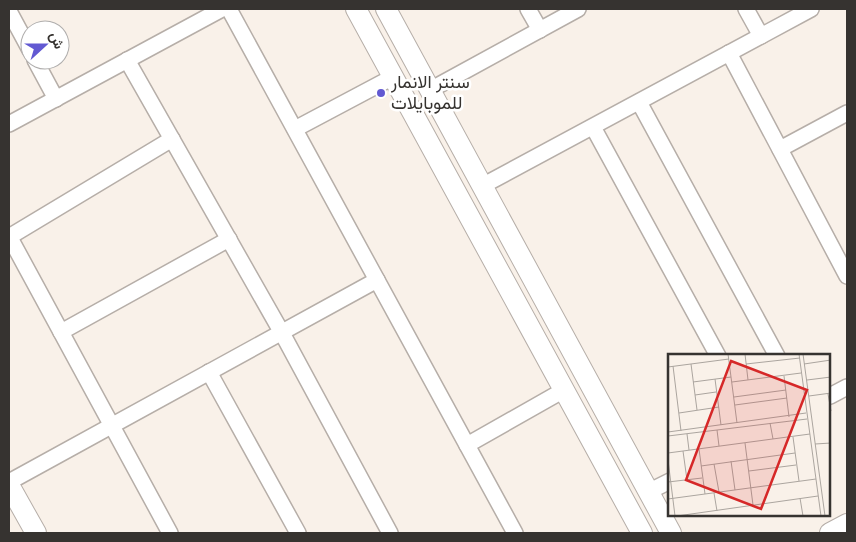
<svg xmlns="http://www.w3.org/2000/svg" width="856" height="542" viewBox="0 0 856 542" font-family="Overpass,Vazirmatn,sans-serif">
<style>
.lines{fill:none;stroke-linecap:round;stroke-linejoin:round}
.minor-casing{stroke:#b6aea8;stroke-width:18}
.tertiary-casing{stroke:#b6aea8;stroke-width:22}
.minor{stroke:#fff;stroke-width:15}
.tertiary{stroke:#fff;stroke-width:20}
.poi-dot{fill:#6259d2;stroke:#fff;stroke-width:2}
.labels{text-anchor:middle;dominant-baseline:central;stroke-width:5;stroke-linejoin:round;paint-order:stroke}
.poi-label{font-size:18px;fill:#363330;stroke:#fff;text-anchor:start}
.inset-road{fill:none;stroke:#aba59f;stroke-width:1}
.view{fill:#d62828;fill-opacity:0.15;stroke:#d62828;stroke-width:2.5}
.inset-edge{fill:none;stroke:#363330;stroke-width:2.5}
</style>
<rect width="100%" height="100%" fill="#f9f1e9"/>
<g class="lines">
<!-- minor casing -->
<g class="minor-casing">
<g id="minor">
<polyline points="229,9 515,533"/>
<polyline points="528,9 540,30"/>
<polyline points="746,9 761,36"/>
<polyline points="9,11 30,50"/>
<polyline points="729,53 847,276"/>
<polyline points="35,60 56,99"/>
<polyline points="127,60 282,333 390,533"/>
<polyline points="430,90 578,9"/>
<polyline points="639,102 777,356"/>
<polyline points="9,124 222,9"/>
<polyline points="593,127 718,356"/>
<polyline points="295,129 393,77"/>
<polyline points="780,149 847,113"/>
<polyline points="482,186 811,9"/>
<polyline points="9,236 170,533"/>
<polyline points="9,237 172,139"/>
<polyline points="61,332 229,239"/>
<polyline points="209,372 298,533"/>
<polyline points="830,396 847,387"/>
<polyline points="467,445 564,390"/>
<polyline points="9,482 377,280"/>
<polyline points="648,492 670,481"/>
</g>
</g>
<!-- tertiary casing -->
<g class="tertiary-casing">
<g id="tertiary">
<polyline points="356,9 642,533"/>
<polyline points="386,9 671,533"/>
<polyline points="9,485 36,533"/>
<polyline points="830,533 847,524"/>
</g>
</g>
<!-- minor -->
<use href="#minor" class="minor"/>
<!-- tertiary -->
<use href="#tertiary" class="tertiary"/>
</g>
<!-- markers -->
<circle class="poi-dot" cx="381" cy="93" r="5"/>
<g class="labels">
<!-- poi labels -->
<g class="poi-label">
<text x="391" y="83">سنتر الانمار<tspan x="391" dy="21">للموبايلات</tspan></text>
</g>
</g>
<!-- overview -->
<g transform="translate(668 354)">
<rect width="162" height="162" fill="#f9f1e9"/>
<path class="inset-road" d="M60 0 69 69M77 0 80 26M131 0 153 162M135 0 157 162M23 10 29 56M78 10 132 4M136 10 163 6M5 12 13 77M0 13 61 5M116 22 121 63M47 25 53 71M139 26 163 23M25 28 63 23M64 28 133 19M160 40 163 57M27 41 48 38M141 42 163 39M66 43 118 36M67 51 119 44M11 59 51 53M102 69 105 85M49 76 51 92M0 78 138 59M19 80 21 96M0 82 139 65M125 83 131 127M77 89 85 151M147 90 163 89M31 95 37 140M15 97 19 126M0 99 142 80M0 106 7 162M63 107 67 136M46 110 51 138M33 112 127 99M81 117 128 111M0 128 34 124M46 139 49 157M132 144 135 162M0 145 148 125M9 162 150 142"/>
<path class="view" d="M63 7 139 36 93 155 18 126Z"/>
<rect width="162" height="162" class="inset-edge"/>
</g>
<!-- border -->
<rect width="856" height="542" fill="none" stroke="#363330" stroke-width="20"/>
<!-- north arrow -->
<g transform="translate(45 45) rotate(69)"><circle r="24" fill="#ffffff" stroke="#afadac"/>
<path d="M0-4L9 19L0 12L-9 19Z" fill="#6259d2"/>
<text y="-8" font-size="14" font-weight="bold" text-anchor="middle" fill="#363330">ش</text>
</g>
</svg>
